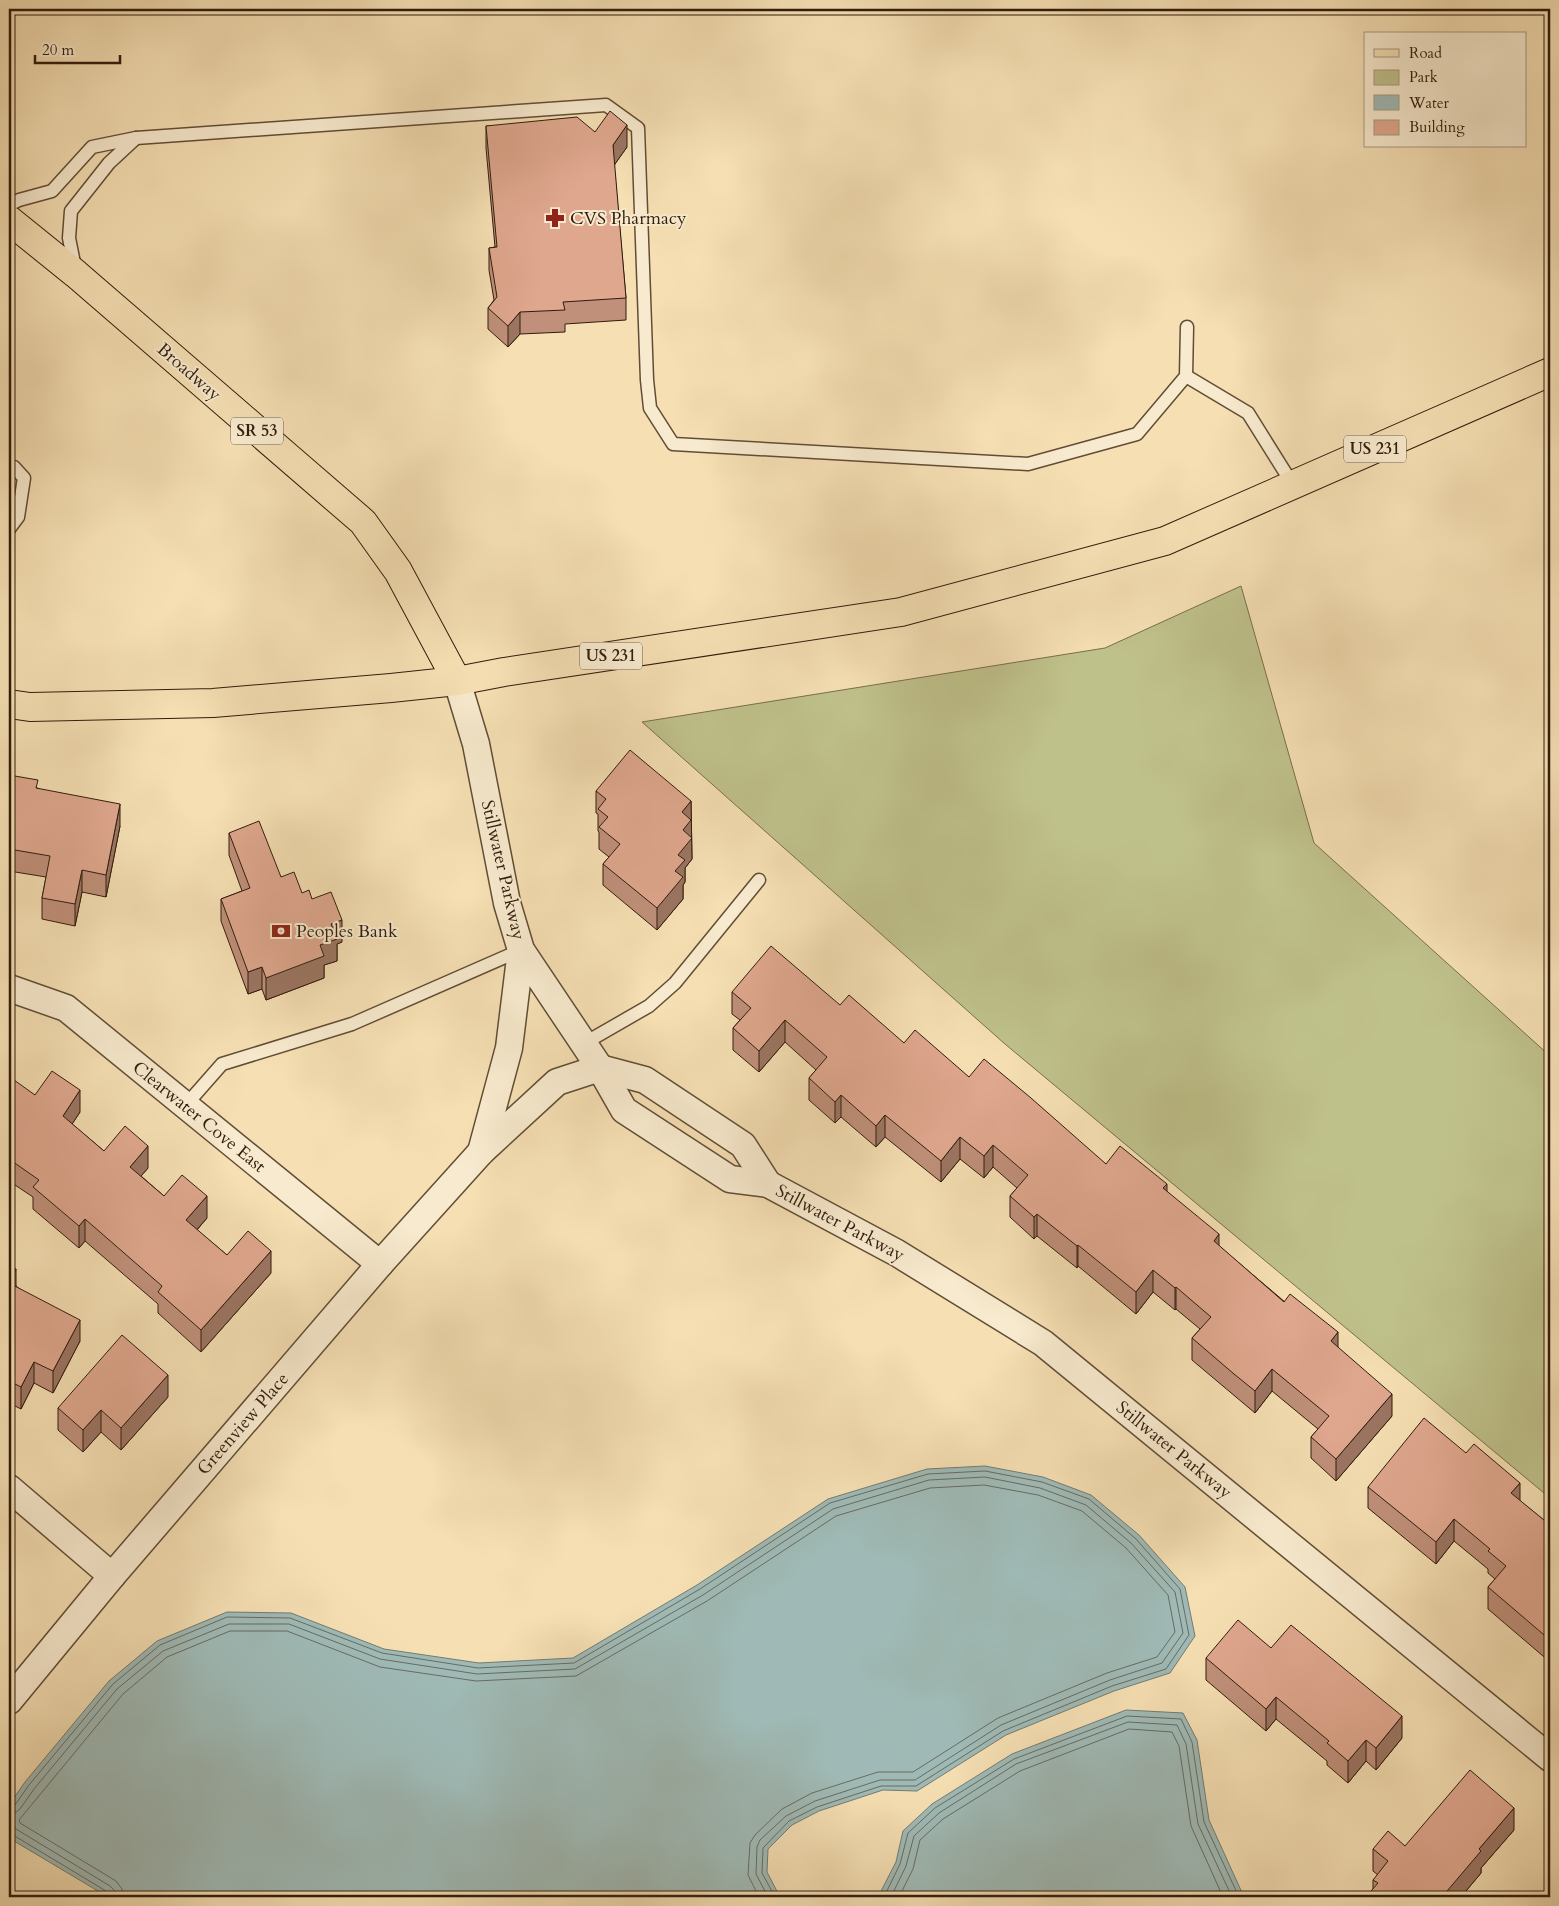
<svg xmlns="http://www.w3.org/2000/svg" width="1559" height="1906" viewBox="0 0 1559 1906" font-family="Cardo,serif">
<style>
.green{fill:#bfc18b;stroke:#786e4c}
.water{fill:#9fbab6;stroke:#737b72}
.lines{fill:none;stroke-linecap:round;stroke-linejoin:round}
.shore{stroke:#686b62;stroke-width:1}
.lane-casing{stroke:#614d36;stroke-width:15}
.street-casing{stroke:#614d36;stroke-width:29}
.primary-casing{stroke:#301c0d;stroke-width:30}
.lane{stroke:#f8eace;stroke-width:12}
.street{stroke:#f8eace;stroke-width:26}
.primary{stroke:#f5dfb3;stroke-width:28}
.wall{fill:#c0907a;stroke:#301c0d}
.shaded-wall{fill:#9c7563;stroke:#301c0d}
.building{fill:#dfa78e;stroke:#301c0d}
.labels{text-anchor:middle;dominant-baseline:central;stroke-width:4;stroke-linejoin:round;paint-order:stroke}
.shield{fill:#f8eace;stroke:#6c5a47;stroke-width:1}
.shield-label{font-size:16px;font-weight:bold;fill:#301c0d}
.poi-label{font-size:18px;fill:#301c0d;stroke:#f8eace;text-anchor:start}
.street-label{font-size:18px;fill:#301c0d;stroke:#f8eace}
</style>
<rect width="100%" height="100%" fill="#f5dfb3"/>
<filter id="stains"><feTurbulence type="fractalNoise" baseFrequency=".004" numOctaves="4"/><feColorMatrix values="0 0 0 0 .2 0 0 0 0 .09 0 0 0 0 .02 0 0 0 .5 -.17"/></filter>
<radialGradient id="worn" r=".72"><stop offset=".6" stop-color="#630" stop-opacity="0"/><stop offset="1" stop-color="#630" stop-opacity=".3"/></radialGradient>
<!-- green -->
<polygon class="green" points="1241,586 1314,843 1550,1056 1550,1498 1005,1044 642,722 1105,648"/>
<!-- water -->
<g class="water">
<polygon points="985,1466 1043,1477 1091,1495 1139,1535 1185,1587 1195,1636 1170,1673 1114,1691 1006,1735 917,1791 883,1790 819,1811 792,1825 768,1849 767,1872 780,1897 108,1897 9,1838 9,1805 25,1782 109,1681 157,1641 227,1612 291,1613 384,1649 479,1663 573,1658 697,1585 828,1499 927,1469"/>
<polygon points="1126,1710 1183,1713 1197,1740 1209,1820 1244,1897 878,1897 896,1862 903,1831 932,1804 1012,1754"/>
</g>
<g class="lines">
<!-- shore -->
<g class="shore">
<polyline points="9,1808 15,1805 29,1785 113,1684 160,1645 227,1617 290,1618 382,1653 478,1668 574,1663 700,1589 830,1503 928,1474 985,1471 1042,1482 1089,1499 1136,1539 1180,1589 1189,1635 1166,1669 1112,1686 1003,1731 916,1786 881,1786 817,1807 789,1821 763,1848 762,1873 775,1897"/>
<polyline points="9,1814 15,1813 20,1809 34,1789 117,1689 163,1651 229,1624 289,1624 380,1659 477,1674 575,1669 703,1595 833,1509 929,1480 985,1477 1040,1488 1086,1505 1131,1543 1175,1592 1183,1633 1162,1663 1110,1680 1001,1725 915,1780 880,1780 815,1801 786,1816 760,1840 757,1847 756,1874 768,1897"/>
<polyline points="9,1827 16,1829 110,1886 114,1890 116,1897"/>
<polyline points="9,1834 13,1835 106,1891 109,1897"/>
<polyline points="123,1897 122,1889 116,1881 20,1823 19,1820 123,1694 167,1657 230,1631 287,1631 380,1667 476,1681 576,1676 707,1601 836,1516 930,1488 984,1485 1038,1495 1082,1511 1126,1548 1168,1595 1175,1632 1157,1657 1107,1673 998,1718 913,1772 878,1772 812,1793 782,1809 755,1835 750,1843 748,1875 759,1897"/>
<polyline points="884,1897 900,1864 908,1833 935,1808 1014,1759 1127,1716 1181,1719 1192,1742 1204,1822 1239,1897"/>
<polyline points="891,1897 906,1866 914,1836 939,1813 1016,1764 1128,1722 1177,1725 1186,1744 1198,1824 1232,1897"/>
<polyline points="899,1897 913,1869 920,1840 943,1819 1020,1771 1129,1729 1172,1732 1179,1746 1191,1826 1223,1897"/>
</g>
<!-- lane casing -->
<g class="lane-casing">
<g id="lane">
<polyline points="9,205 19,200 52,191 92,147 136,138 606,105 638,128 647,380 650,408 673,444 1028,464 1137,434 1186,376 1187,327"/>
<polyline points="75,268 69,238 71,211 109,163 136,138"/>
<polyline points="1186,376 1248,413 1293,485"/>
<polyline points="9,529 18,517 24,478 14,467"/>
<polyline points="583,1044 649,1006 675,983 759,880"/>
<polyline points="185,1106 222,1064 352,1024 521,950"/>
</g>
</g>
<!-- street casing -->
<g class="street-casing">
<g id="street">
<polyline points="457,681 476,744 507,903 521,950 600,1068 624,1110 730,1179 768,1184 897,1253 1043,1343 1550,1758"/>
<polyline points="9,988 66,1008 380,1264"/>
<polyline points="600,1068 645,1080 743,1145 768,1184"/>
<polyline points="481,1152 509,1048 521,950"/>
<polyline points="9,1488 112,1576"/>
<polyline points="9,1701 112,1576 380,1264 481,1152 557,1082 600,1068"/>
</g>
</g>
<!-- primary casing -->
<g class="primary-casing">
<g id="primary">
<polyline points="9,220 76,274 363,522 398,571 457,681"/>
<polyline points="9,704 30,707 213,703 391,688 457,681 504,672 901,612 1165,541 1550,372"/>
</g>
</g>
<!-- lane -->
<use href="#lane" class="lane"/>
<!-- street -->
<use href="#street" class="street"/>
<!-- primary -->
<use href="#primary" class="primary"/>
</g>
<!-- wall -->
<g class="wall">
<polygon points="486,126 595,132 627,147 614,165 626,298 626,320 565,324 565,332 520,334 508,347 488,329 488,308 494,300 489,270 489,248 495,247 486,148"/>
<polygon points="9,775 120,826 106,897 82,892 75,926 42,919 42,898 46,877 9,871"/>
<polygon points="596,791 691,801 692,859 685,868 685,882 683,885 683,899 657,930 603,885 603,864 609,857 599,849 599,832 598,831 598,814 596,813"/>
<polygon points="229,833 281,877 302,893 312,899 342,942 337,944 337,961 324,965 324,978 266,1000 262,989 248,994 221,921 221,899 242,891 229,855"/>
<polygon points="732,992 840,1005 904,1043 969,1077 1106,1164 1167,1191 1219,1246 1338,1347 1392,1416 1336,1481 1311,1458 1311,1437 1318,1429 1272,1391 1255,1413 1192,1360 1192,1338 1200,1329 1176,1309 1175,1310 1153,1292 1136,1314 1078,1266 1077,1268 1037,1236 1034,1239 1010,1217 1010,1196 1017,1188 993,1167 984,1178 960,1159 941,1182 885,1137 876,1147 841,1117 835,1123 809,1100 809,1078 816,1070 785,1042 759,1072 733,1050 733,1028 740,1020 732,1014"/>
<polygon points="9,1089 35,1095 80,1112 72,1124 104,1151 148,1168 141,1176 164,1196 207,1218 197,1230 227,1255 271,1273 201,1352 158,1313 158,1304 85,1241 79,1248 33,1209 33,1197 9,1181"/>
<polygon points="9,1265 16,1286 80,1341 53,1393 34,1383 21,1409 9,1403"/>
<polygon points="168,1397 121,1450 101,1432 83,1452 58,1430 58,1408"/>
<polygon points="1368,1487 1520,1501 1550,1525 1550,1662 1488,1609 1488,1587 1495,1579 1488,1573 1488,1569 1454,1541 1436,1564 1368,1508"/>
<polygon points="1271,1648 1402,1738 1376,1770 1366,1761 1348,1783 1327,1765 1327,1761 1276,1719 1266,1731 1206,1680 1206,1658"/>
<polygon points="1514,1830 1481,1868 1481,1873 1461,1897 1366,1897 1373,1889 1373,1880 1378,1875 1373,1871 1373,1849 1405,1846"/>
</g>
<!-- shaded-wall -->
<g class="shaded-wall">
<polygon points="627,125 627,147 613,167 613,145"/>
<polygon points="520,312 520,334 508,347 508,326"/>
<polygon points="691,801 692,859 685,868 685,882 683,885 683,899 657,930 657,908 675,871 678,855 682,812"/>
<polygon points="120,804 120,826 106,897 106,875"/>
<polygon points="82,870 82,892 75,926 75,904"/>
<polygon points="342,920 342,942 337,944 337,961 324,965 324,978 266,1000 266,978 331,924"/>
<polygon points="262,967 262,989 248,994 248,972"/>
<polygon points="785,1020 785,1042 759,1072 759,1051"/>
<polygon points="80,1090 80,1112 63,1138 63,1116"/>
<polygon points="841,1095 841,1117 835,1123 835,1102"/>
<polygon points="885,1115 885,1137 876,1147 876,1126"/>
<polygon points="960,1137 960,1159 941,1182 941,1161"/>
<polygon points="993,1145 993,1167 984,1178 984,1156"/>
<polygon points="148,1146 148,1168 130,1189 130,1167"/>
<polygon points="1167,1184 1167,1206 1163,1188"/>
<polygon points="207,1196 207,1218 186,1242 186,1220"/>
<polygon points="1037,1214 1037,1236 1034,1239 1034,1217"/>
<polygon points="85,1219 85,1241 79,1248 79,1226"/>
<polygon points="1219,1234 1219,1256 1214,1241"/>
<polygon points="1078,1245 1078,1266 1077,1268 1077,1246"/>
<polygon points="271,1251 271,1273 201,1352 201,1330"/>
<polygon points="16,1269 16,1291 9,1283"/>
<polygon points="1153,1270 1153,1292 1136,1314 1136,1292"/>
<polygon points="1176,1287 1176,1309 1175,1310 1175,1288"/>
<polygon points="80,1320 80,1341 53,1393 53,1371"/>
<polygon points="1338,1332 1338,1354 1331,1341"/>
<polygon points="34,1362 34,1383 21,1409 21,1387"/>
<polygon points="1272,1369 1272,1391 1255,1413 1255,1391"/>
<polygon points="168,1375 168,1397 121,1450 121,1428"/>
<polygon points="1392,1394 1392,1416 1336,1481 1336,1459"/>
<polygon points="101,1410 101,1432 83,1452 83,1430"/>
<polygon points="1520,1483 1520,1505 1511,1493"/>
<polygon points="1454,1519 1454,1541 1436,1564 1436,1542"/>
<polygon points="1276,1697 1276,1719 1266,1731 1266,1709"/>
<polygon points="1402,1716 1402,1738 1376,1770 1376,1748"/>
<polygon points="1366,1740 1366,1761 1348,1783 1348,1761"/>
<polygon points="1514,1808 1514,1830 1481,1868 1481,1873 1461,1897 1442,1897 1479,1849"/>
</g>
<!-- building -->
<g class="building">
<polygon points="610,111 627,125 613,145 626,298 563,302 565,310 520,312 508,326 488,308 497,297 489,248 497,247 486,126 577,117 595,132"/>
<polygon points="630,750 691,801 682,812 691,820 683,830 692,838 678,855 685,860 675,871 683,877 657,908 603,864 620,844 599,827 608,817 598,809 606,799 596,791"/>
<polygon points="9,775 38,780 36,788 120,804 106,875 82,870 75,904 42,898 50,856 9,849"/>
<polygon points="259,821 281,877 294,872 302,893 309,890 312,899 331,892 342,920 331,924 337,939 320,945 324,956 266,978 262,967 248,972 221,899 250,888 229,833"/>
<polygon points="771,946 840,1005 849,995 904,1043 915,1030 969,1077 984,1059 1031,1098 1106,1164 1120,1146 1167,1184 1163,1188 1219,1234 1214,1241 1284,1302 1290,1294 1338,1332 1331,1341 1392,1394 1336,1459 1311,1437 1329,1416 1272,1369 1255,1391 1234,1374 1192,1338 1211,1317 1176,1287 1175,1288 1153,1270 1136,1292 1078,1245 1077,1246 1037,1214 1034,1217 1010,1196 1028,1175 993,1145 984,1156 960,1137 941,1161 885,1115 876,1126 841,1095 835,1102 809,1078 827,1057 785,1020 759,1051 733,1028 751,1008 732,992"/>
<polygon points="52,1071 80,1090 63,1116 104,1151 125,1126 148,1146 130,1167 164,1196 182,1175 207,1196 186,1220 227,1255 248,1231 271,1251 201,1330 158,1292 162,1286 85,1219 79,1226 33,1187 39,1180 9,1159 9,1089 14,1080 35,1095"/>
<polygon points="9,1265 16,1269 9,1283"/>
<polygon points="9,1283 80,1320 53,1371 34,1362 21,1387 9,1381"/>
<polygon points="122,1335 168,1375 121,1428 101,1410 83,1430 58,1408"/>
<polygon points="1424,1418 1466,1453 1474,1444 1520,1483 1511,1493 1550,1525 1550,1640 1488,1587 1506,1566 1488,1551 1490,1549 1454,1519 1436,1542 1368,1487"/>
<polygon points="1238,1620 1271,1648 1291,1625 1402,1716 1376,1748 1366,1740 1348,1761 1327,1743 1329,1741 1276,1697 1266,1709 1206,1658"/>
<polygon points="1470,1770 1514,1808 1479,1849 1481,1851 1442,1897 1438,1894 1435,1897 1366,1897 1378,1883 1373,1880 1388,1861 1373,1849 1388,1831 1405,1846"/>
</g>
<!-- icons -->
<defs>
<g id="pharmacy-bare" transform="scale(1.5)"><path d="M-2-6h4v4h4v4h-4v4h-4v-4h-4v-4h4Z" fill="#8f2418" stroke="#f8eace" stroke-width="2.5" paint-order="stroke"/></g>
<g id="bank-bare" transform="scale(1.5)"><path d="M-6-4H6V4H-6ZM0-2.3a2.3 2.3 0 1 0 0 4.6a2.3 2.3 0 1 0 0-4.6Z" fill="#8f2418" stroke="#f8eace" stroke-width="2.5" paint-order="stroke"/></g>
</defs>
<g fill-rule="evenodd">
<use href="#pharmacy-bare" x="555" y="218"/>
<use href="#bank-bare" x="281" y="931"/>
</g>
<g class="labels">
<!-- shield labels -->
<g class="shield">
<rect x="231" y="417.5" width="52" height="27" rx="4"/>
<rect x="1344" y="435.5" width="62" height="27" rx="4"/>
<rect x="580" y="642.5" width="62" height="27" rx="4"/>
</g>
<g class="shield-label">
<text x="257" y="431">SR 53</text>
<text x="1375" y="449">US 231</text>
<text x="611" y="656">US 231</text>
</g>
<!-- poi labels -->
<g class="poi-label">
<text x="570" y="218">CVS Pharmacy</text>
<text x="296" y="931">Peoples Bank</text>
</g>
<!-- street labels -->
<g class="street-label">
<text transform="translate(189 372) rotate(41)">Broadway</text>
<text transform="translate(503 870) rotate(77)">Stillwater Parkway</text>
<text transform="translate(199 1117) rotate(39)">Clearwater Cove East</text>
<text transform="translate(840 1223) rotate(28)">Stillwater Parkway</text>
<text transform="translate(243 1424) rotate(-49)">Greenview Place</text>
<text transform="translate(1174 1450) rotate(39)">Stillwater Parkway</text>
</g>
</g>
<!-- margin -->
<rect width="1559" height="1906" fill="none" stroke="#f5dfb3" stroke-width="30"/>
<rect x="10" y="10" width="1539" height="1886" fill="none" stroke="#301c0d" stroke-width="2.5"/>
<rect x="15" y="15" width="1529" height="1876" fill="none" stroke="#301c0d"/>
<!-- legend -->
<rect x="1364" y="32" width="162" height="115" fill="#f8eace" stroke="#a89881"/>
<rect x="1374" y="49" width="25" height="8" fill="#f5dfb3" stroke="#a89881"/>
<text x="1409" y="58" font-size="15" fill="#301c0d">Road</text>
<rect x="1374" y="70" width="25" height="15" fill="#bfc18b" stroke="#a89881"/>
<text x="1409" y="82" font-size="15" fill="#301c0d">Park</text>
<rect x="1374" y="95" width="25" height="15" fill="#9fbab6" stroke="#a89881"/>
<text x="1409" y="108" font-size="15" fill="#301c0d">Water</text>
<rect x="1374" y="120" width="25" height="15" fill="#dfa78e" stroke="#a89881"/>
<text x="1409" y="132" font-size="15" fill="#301c0d">Building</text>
<!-- scale -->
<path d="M35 55v8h85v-8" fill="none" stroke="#301c0d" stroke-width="2.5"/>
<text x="42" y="55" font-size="15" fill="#301c0d" stroke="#f8eace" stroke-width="4" paint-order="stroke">20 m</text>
<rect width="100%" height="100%" filter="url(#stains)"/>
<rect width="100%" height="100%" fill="url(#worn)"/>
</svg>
